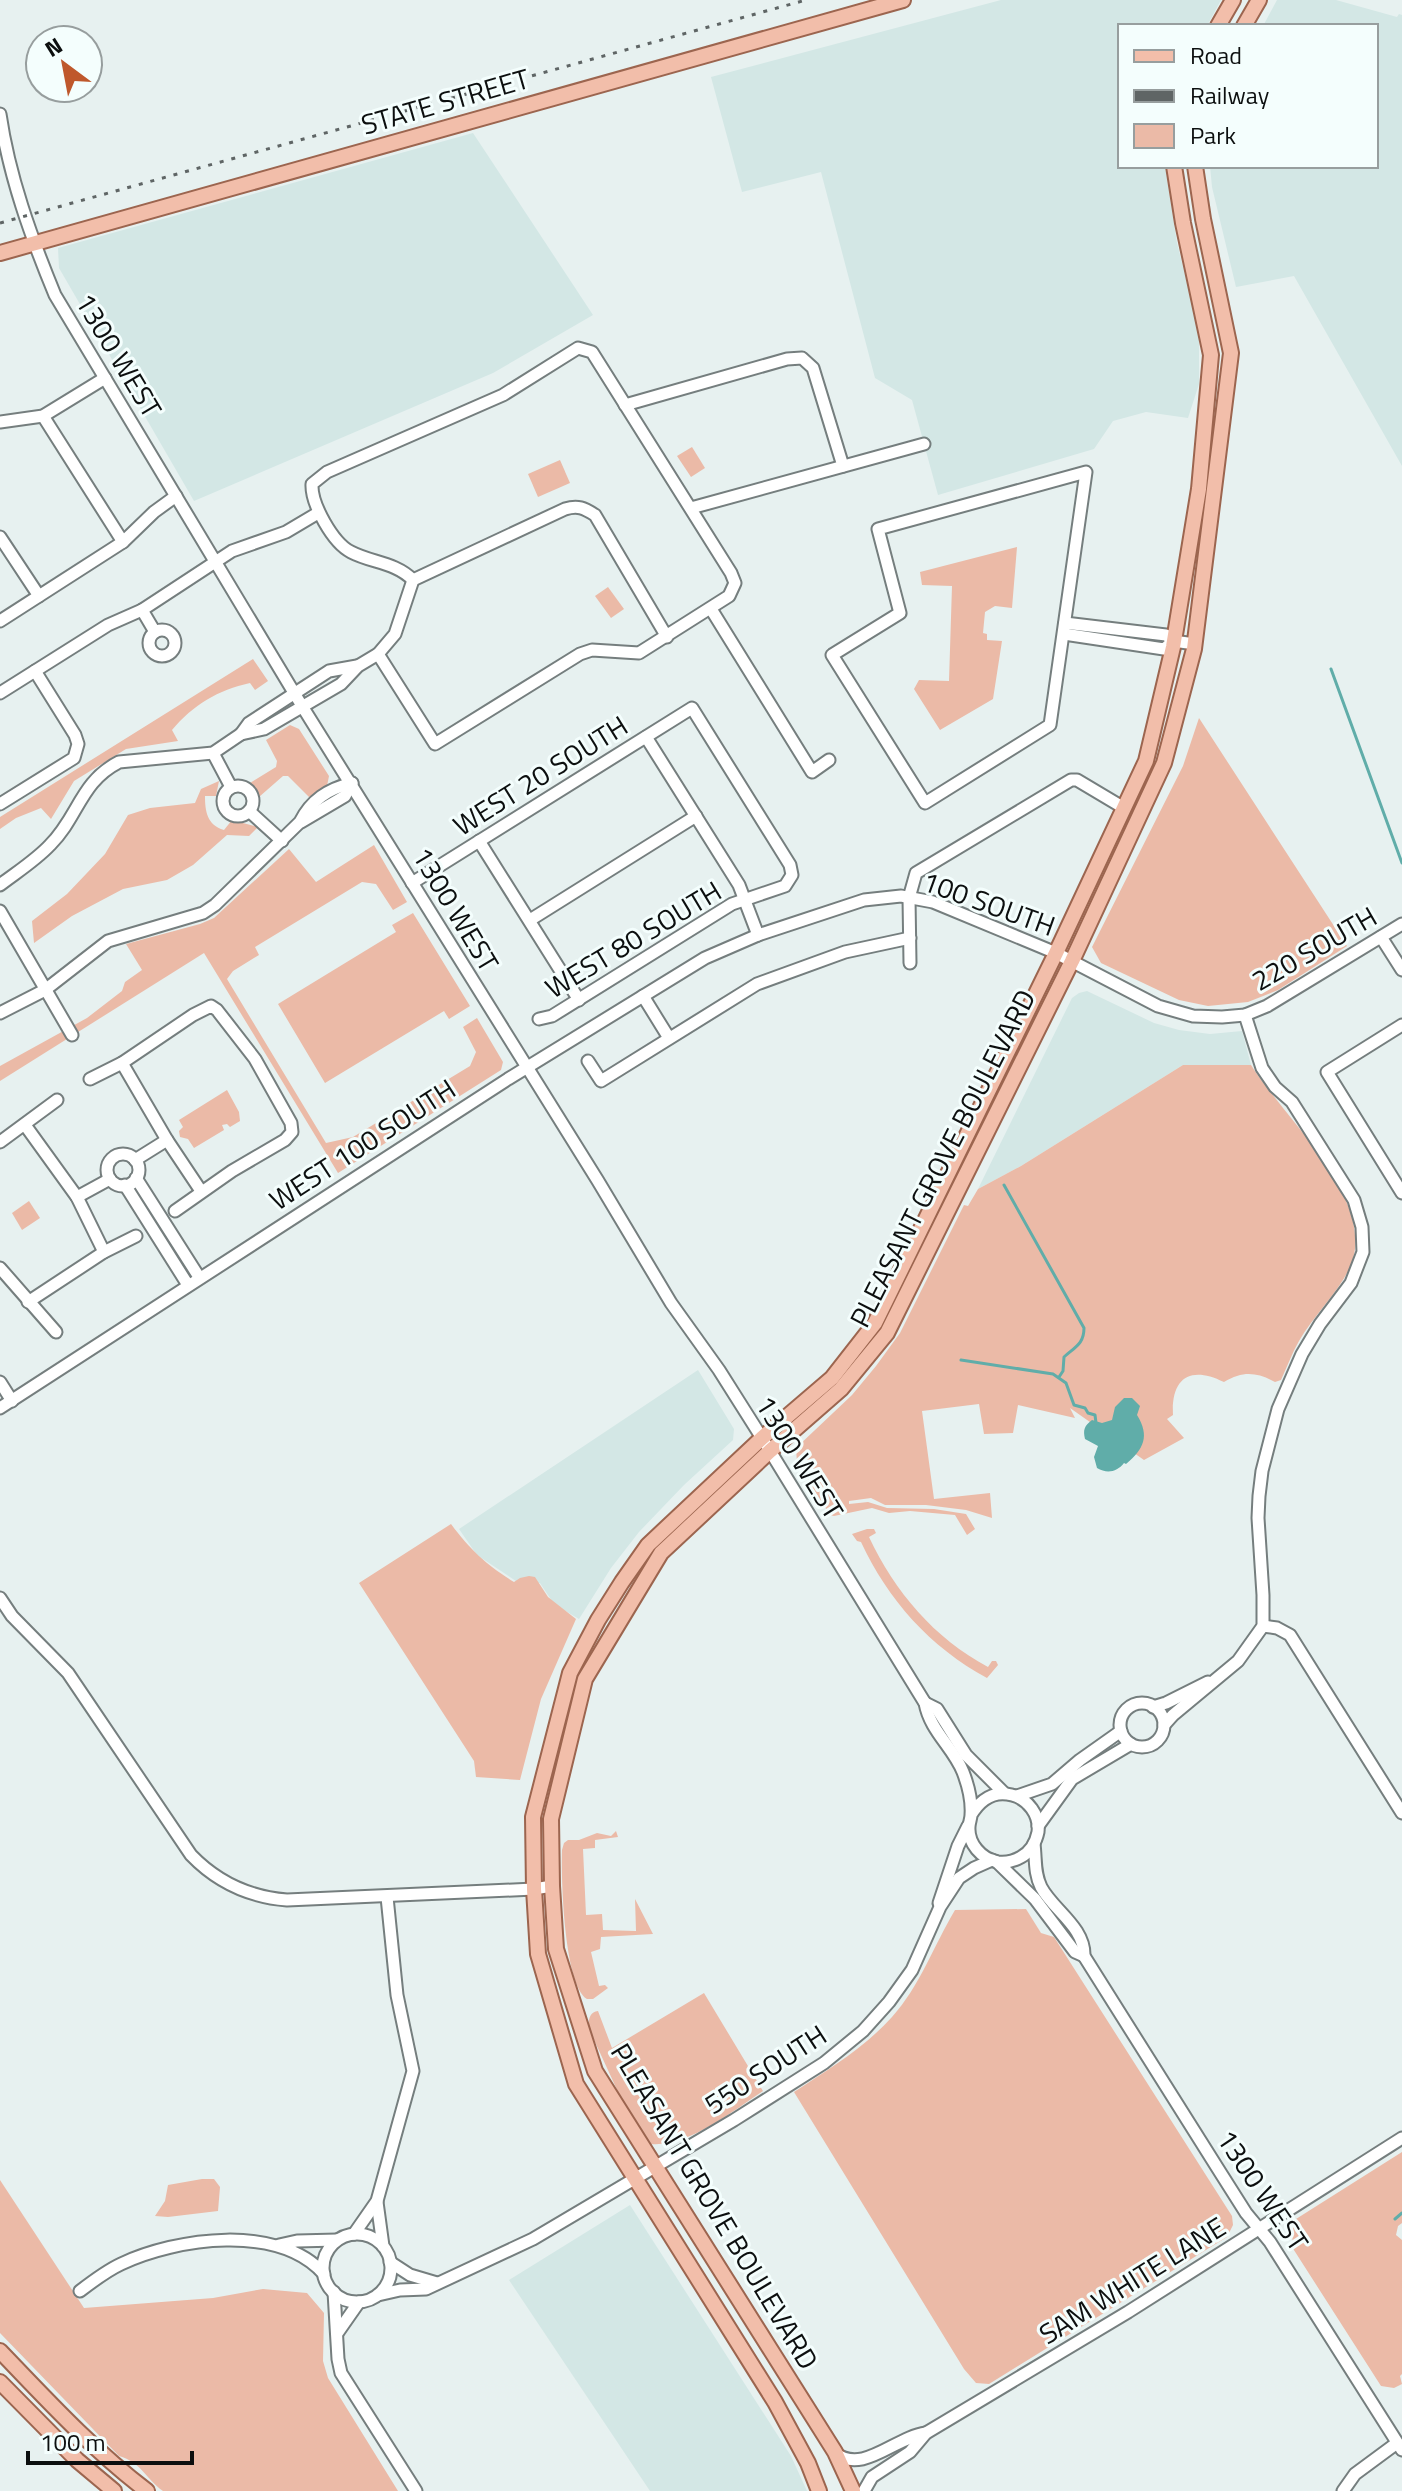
<svg xmlns="http://www.w3.org/2000/svg" width="1402" height="2491" viewBox="0 0 1402 2491" font-family="'Titillium Web',sans-serif">
<style>
.built{fill:#d3e7e5}
.green{fill:#ebbaa7}
.water{fill:#60ada9}
.lines{fill:none;stroke-linecap:round;stroke-linejoin:round}
.stream{stroke:#60ada9;stroke-width:3}
.minor-casing{stroke:#757e7e;stroke-width:15}
.major-casing{stroke:#9c654f;stroke-width:18}
.minor{stroke:#fff;stroke-width:11}
.major{stroke:#f2beaa;stroke-width:14}
.rail{stroke:#5f6565;stroke-width:3;stroke-dasharray:4 8;stroke-linecap:butt}
.labels{text-anchor:middle;dominant-baseline:central;stroke-width:6;stroke-linejoin:round;paint-order:stroke}
.street-label{font-size:28px;fill:#0c0f0f;stroke:#f4fefd}
</style>
<rect width="100%" height="100%" fill="#e7f1f0"/>
<!-- built -->
<g class="built">
<polygon points="1001,0 1221,0 1207,26 1120,26 1120,166 1165,166 1177,243 1199,331 1199,384 1188,418 1146,412 1113,421 1094,449 938,495 912,400 875,378 821,172 742,192 711,77"/>
<polygon points="1277,0 1336,0 1397,17 1399,14 1402,15 1402,466 1294,276 1236,287 1212,187 1210,166 1376,166 1376,26 1263,26"/>
<polygon points="473,133 593,315 493,373 194,501 59,268 58,248"/>
<polygon points="1087,991 1154,1023 1179,1030 1210,1034 1242,1031 1251,1065 1183,1065 1021,1166 978,1189 1072,998 1079,993"/>
<polygon points="698,1370 734,1429 733,1440 684,1485 639,1532 611,1568 579,1619 554,1604 540,1583 519,1583 477,1555 459,1529"/>
<polygon points="630,2205 791,2456 807,2491 650,2491 509,2280"/>
</g>
<!-- green -->
<g class="green">
<polygon points="692,447 705,468 691,477 677,456"/>
<polygon points="560,460 570,483 538,497 528,474"/>
<polygon points="1017,547 1012,608 995,606 985,612 983,633 987,634 987,640 1002,641 993,699 940,730 914,689 919,680 949,681 952,586 922,585 920,572"/>
<polygon points="608,587 624,609 611,618 595,596"/>
<path d="M253 659 268 681 255 690 250 683C218 690 193 705 172 730L178 741 126 749 74 781 51 819 41 808 16 818 0 829V817Z"/>
<polygon points="1199,718 1347,946 1278,990 1248,1002 1208,1006 1179,1000 1101,963 1092,947 1183,766"/>
<polygon points="290,725 299,729 329,776 327,786 309,797 288,776 283,776 259,797 250,783 276,767 277,761 266,740"/>
<path d="M219 781 216 796H205C205 811 207 825 224 830L232 820 258 827 249 836 227 835 193 865 167 880 123 889 72 916 34 943 32 921 67 894 105 854 128 815 150 808 195 803 201 789Z"/>
<polygon points="374,845 407,902 393,910 376,884 362,882 255,947 259,955 233,971 227,979 326,1143 353,1137 470,1066 476,1052 463,1027 477,1018 503,1062 501,1070 338,1173 204,953 0,1081 0,1066 87,1018 122,991 125,982 142,970 126,944 200,924 214,918 289,849 316,882"/>
<polygon points="413,913 470,1006 449,1019 444,1011 325,1083 278,1004 396,932 392,925"/>
<path d="M1183 1065H1251C1283 1117 1377 1199 1351 1265 1340 1291 1313 1316 1299 1341 1292 1353 1287 1367 1281 1380L1275 1382C1256 1372 1243 1371 1224 1382 1190 1365 1171 1378 1173 1415L1167 1419 1184 1438 1144 1460 1070 1408 1075 1418 1018 1405 1013 1433 984 1434 979 1404 922 1411 934 1499 990 1493 992 1518 966 1510 926 1505H885L871 1498 849 1501V1504L868 1502 887 1508 934 1509 966 1514 975 1529 967 1535 955 1515 910 1511 889 1513 872 1508 834 1516 830 1515 797 1463 796 1448 852 1395 876 1366 900 1333 964 1205 968 1206 978 1189 1021 1166Z"/>
<polygon points="227,1090 239,1112 240,1121 230,1127 227,1124 222,1125 224,1130 194,1148 188,1139 180,1137 179,1131 183,1127 179,1120"/>
<polygon points="29,1201 40,1218 22,1230 12,1213"/>
<path d="M451 1524C471 1551 487 1565 514 1582L520 1578 529 1576 535 1577 548 1597 576 1619 541 1699 520 1780 476 1777 474 1761 359 1583Z"/>
<path d="M867 1529H874L876 1533 869 1537C895 1592 934 1638 988 1667L992 1661H996L998 1665 987 1678C930 1647 888 1600 861 1542L857 1541 852 1534Z"/>
<path d="M616 1831 618 1837 595 1840V1848L583 1849 586 1915 602 1914 603 1930 636 1931 635 1899 653 1934 601 1937 600 1949 591 1952 599 1986 605 1985 608 1988 593 1999H587C564 1985 561 1878 562 1850L564 1843 568 1840H579L597 1833 611 1836Z"/>
<path d="M1026 1909 1041 1933 1054 1937 1232 2216 1233 2225 1227 2237 989 2384 976 2383 964 2369 794 2092C829 2069 864 2048 892 2017 920 1986 934 1945 955 1910Z"/>
<path d="M704 1993 763 2091C733 2111 688 2147 651 2144L619 2094 589 2029C588 2021 589 2012 598 2011L612 2048Z"/>
<polygon points="1402,2152 1402,2223 1398,2226 1396,2235 1402,2240 1402,2374 1400,2376 1402,2384 1394,2388 1381,2386 1292,2247 1293,2228 1296,2219"/>
<polygon points="202,2179 214,2179 220,2187 218,2211 168,2217 155,2216 165,2201 168,2185"/>
<path d="M0 2180 84 2308 213 2298 263 2289 307 2293 324 2313 323 2361 328 2378 398 2491H163C146 2479 141 2462 119 2456L0 2333Z"/>
</g>
<!-- water -->
<path class="water" d="M1124 1398H1132L1140 1406 1137 1415C1150 1436 1144 1449 1126 1464L1124 1463C1117 1472 1107 1474 1097 1468L1094 1457 1098 1446 1085 1439C1083 1430 1084 1426 1092 1420L1102 1423 1112 1420 1115 1407Z"/>
<g class="lines">
<!-- stream -->
<g class="stream">
<polyline points="1331,669 1402,863"/>
<path d="M1004 1185 1084 1328C1084 1344 1075 1347 1064 1357L1063 1371 1059 1377"/>
<polyline points="961,1360 1053,1374 1066,1383 1074,1405 1085,1408 1088,1413 1095,1415 1096,1423"/>
<polyline points="1395,2219 1402,2213"/>
</g>
<!-- minor casing -->
<g class="minor-casing">
<g id="minor">
<path d="M0 114C9 176 31 237 55 295L302 706 598 1181 671 1303 719 1370 762 1438 925 1703C930 1731 953 1747 963 1772 968 1785 972 1801 971 1815 971 1819 969 1823 969 1827 968 1843 981 1859 998 1862 1006 1863 1014 1861 1021 1857 1030 1852 1036 1842 1038 1832 1040 1815 1028 1799 1012 1795 994 1790 980 1800 971 1815"/>
<polyline points="625,405 787,359 802,358 813,368 843,466"/>
<polyline points="43,416 123,542"/>
<polyline points="0,422 43,416 105,378"/>
<polygon points="1086,472 1050,725 925,803 832,655 900,613 878,529"/>
<polyline points="691,508 924,444"/>
<polyline points="0,537 39,596"/>
<polyline points="711,609 812,772 829,760"/>
<polyline points="142,610 155,632"/>
<polyline points="0,621 123,542 154,512 176,496"/>
<polyline points="1065,623 1166,635 1173,641 1195,644"/>
<circle cx="162" cy="643" r="13"/>
<polyline points="1064,634 1164,649 1173,641"/>
<path d="M378 654 435 744 580 654 592 650 639 653 729 596 735 583 731 573 592 352 578 348 503 395 327 472 312 484C311 504 333 543 351 552 372 563 395 562 413 580"/>
<polyline points="0,693 108,625 142,610 232,551 286,532 318,513"/>
<polyline points="241,734 249,723 329,671 357,666"/>
<polyline points="646,737 739,885 758,935"/>
<polyline points="213,753 231,787"/>
<circle cx="238" cy="801" r="15"/>
<polyline points="0,804 74,758 78,744 75,735 35,671"/>
<polyline points="249,811 282,841"/>
<polyline points="301,822 345,796 352,783"/>
<polyline points="479,841 579,1000"/>
<polyline points="412,883 692,708 790,865 792,875 785,886 732,904 552,1016 539,1019"/>
<path d="M0 885C17 872 36 860 50 845 79 816 80 782 119 762L213 753 241 734 264 729 341 684 358 666 378 654 395 634 413 580 565 509C578 505 584 508 595 515L667 637"/>
<polyline points="0,911 72,1035"/>
<polyline points="530,920 696,816"/>
<polyline points="1381,937 1402,970"/>
<polyline points="910,963 909,898 916,873 1071,780 1077,780 1124,808"/>
<polyline points="643,996 669,1038"/>
<path d="M0 1013 45 990 108 941 203 913 215 905 300 822C311 800 328 789 352 783"/>
<polyline points="1402,1025 1327,1072 1402,1193"/>
<polyline points="588,1061 601,1081 757,984 845,952 910,938"/>
<polyline points="122,1063 167,1140 201,1191"/>
<polyline points="90,1079 122,1063 193,1015 211,1006 217,1010 255,1059 291,1123 292,1132 285,1140 232,1171 175,1211"/>
<polyline points="25,1125 77,1197 104,1252"/>
<polyline points="0,1142 57,1100"/>
<circle cx="123" cy="1170" r="16"/>
<polyline points="135,1160 167,1140"/>
<polyline points="136,1178 199,1277"/>
<polyline points="125,1185 188,1285"/>
<polyline points="77,1197 110,1179"/>
<polyline points="0,1268 56,1332"/>
<polyline points="28,1302 104,1252 136,1236"/>
<polyline points="0,1382 12,1401"/>
<polyline points="0,1408 508,1079 705,958 758,935 864,900 901,896 933,902 1056,953 1158,1006 1193,1016 1222,1017 1245,1015 1267,1006 1402,924"/>
<path d="M0 1598 12 1616 68 1673 191 1855C218 1883 249 1897 287 1900L534 1889 552 1886"/>
<polyline points="1263,1626 1277,1628 1290,1635 1402,1813"/>
<polyline points="925,1703 937,1709 966,1755 1004,1793"/>
<circle cx="1142" cy="1725" r="22"/>
<polyline points="1153,1707 1166,1703 1208,1682"/>
<polyline points="1164,1725 1173,1715 1238,1661 1263,1626 1263,1595 1258,1518 1259,1496 1262,1471 1278,1409 1302,1354 1320,1324 1351,1283 1363,1252 1362,1227 1354,1200 1292,1102 1275,1087 1262,1068 1245,1015"/>
<polyline points="1017,1796 1052,1784 1080,1760 1121,1731"/>
<polyline points="1038,1826 1072,1779 1131,1744"/>
<path d="M1034 1844C1036 1859 1034 1873 1041 1887 1053 1910 1085 1927 1084 1956L1220 2172 1246 2213 1270 2242 1402 2450"/>
<polyline points="997,1862 1035,1899 1075,1952 1084,1956"/>
<polyline points="939,1903 958,1846 968,1826"/>
<polyline points="377,2202 383,2246"/>
<polyline points="354,2234 377,2201 413,2071 397,1995 387,1897"/>
<circle cx="357" cy="2268" r="34"/>
<polyline points="279,2245 297,2241 337,2240"/>
<polyline points="390,2262 410,2275 437,2283"/>
<path d="M80 2291C93 2281 106 2271 121 2264 176 2238 279 2223 324 2274"/>
<polyline points="334,2292 338,2359 341,2373 416,2491"/>
<polyline points="378,2295 400,2290 426,2289 533,2239 734,2120 824,2063 863,2031 889,2002 912,1970 940,1907 959,1878 974,1868 992,1860"/>
<polyline points="338,2332 359,2302"/>
<path d="M835 2453C863 2475 895 2437 926 2433"/>
<polyline points="864,2491 872,2477 910,2452 926,2433 1128,2312 1402,2138"/>
<polyline points="1343,2491 1355,2474 1397,2443"/>
</g>
</g>
<!-- major casing -->
<g class="major-casing">
<g id="major">
<polyline points="1218,26 1233,0"/>
<polyline points="1244,26 1259,0"/>
<polyline points="0,253 903,0"/>
<path d="M0 2351C47 2400 93 2450 147 2491"/>
<polyline points="0,2382 77,2460 114,2491"/>
<polyline points="819,2491 808,2463 775,2402 576,2084 538,1954 534,1889 533,1817 570,1673 598,1620 622,1582 648,1545 762,1438 832,1378 875,1323 1056,953 1146,761 1173,647 1199,489 1211,355 1183,223 1174,166"/>
<polyline points="853,2491 835,2452 595,2071 556,1949 552,1886 551,1819 585,1679 661,1553 770,1451 841,1389 887,1333 1072,961 1164,763 1194,649 1231,353 1203,219 1195,166"/>
</g>
</g>
<!-- minor -->
<use href="#minor" class="minor"/>
<!-- major -->
<use href="#major" class="major"/>
<!-- rail -->
<polyline class="rail" points="0,223 806,0"/>
</g>
<g class="labels">
<!-- street labels -->
<g class="street-label">
<text transform="translate(445 101) rotate(-16)">STATE STREET</text>
<text transform="translate(119 355) rotate(59)">1300 WEST</text>
<text transform="translate(540 775) rotate(-32)">WEST 20 SOUTH</text>
<text transform="translate(989 903) rotate(20)">100 SOUTH</text>
<text transform="translate(456 909) rotate(59)">1300 WEST</text>
<text transform="translate(633 939) rotate(-31)">WEST 80 SOUTH</text>
<text transform="translate(1314 948) rotate(-30)">220 SOUTH</text>
<text transform="translate(362 1144) rotate(-33)">WEST 100 SOUTH</text>
<text transform="translate(942 1158) rotate(-63)">PLEASANT GROVE BOULEVARD</text>
<text transform="translate(800 1457) rotate(58)">1300 WEST</text>
<text transform="translate(765 2069) rotate(-33)">550 SOUTH</text>
<text transform="translate(1263 2190) rotate(56)">1300 WEST</text>
<text transform="translate(715 2206) rotate(59)">PLEASANT GROVE BOULEVARD</text>
<text transform="translate(1132 2280) rotate(-32)">SAM WHITE LANE</text>
</g>
</g>
<!-- legend -->
<rect x="1118" y="24" width="260" height="144" fill="#f4fefd" stroke="#979e9e" stroke-width="2"/>
<rect x="1134" y="50" width="40" height="12" fill="#f2beaa" stroke="#979e9e" stroke-width="2"/>
<text x="1190" y="64" font-size="24" fill="#0c0f0f">Road</text>
<rect x="1134" y="90" width="40" height="12" fill="#5f6565" stroke="#979e9e" stroke-width="2"/>
<text x="1190" y="104" font-size="24" fill="#0c0f0f">Railway</text>
<rect x="1134" y="124" width="40" height="24" fill="#ebbaa7" stroke="#979e9e" stroke-width="2"/>
<text x="1190" y="144" font-size="24" fill="#0c0f0f">Park</text>
<!-- north arrow -->
<g transform="translate(64 64) rotate(328)"><circle r="38" fill="#f4fefd" stroke="#979e9e" stroke-width="2"/>
<path d="M0-6L14 30L0 20L-14 30Z" fill="#bf582c"/>
<text y="-12" font-size="22" font-weight="bold" text-anchor="middle" fill="#0c0f0f">N</text>
</g>
<!-- scale -->
<path d="M28 2451v12h164v-12" fill="none" stroke="#0c0f0f" stroke-width="4"/>
<text x="40" y="2451" font-size="24" fill="#0c0f0f" stroke="#f4fefd" stroke-width="6" paint-order="stroke">100 m</text>
</svg>
